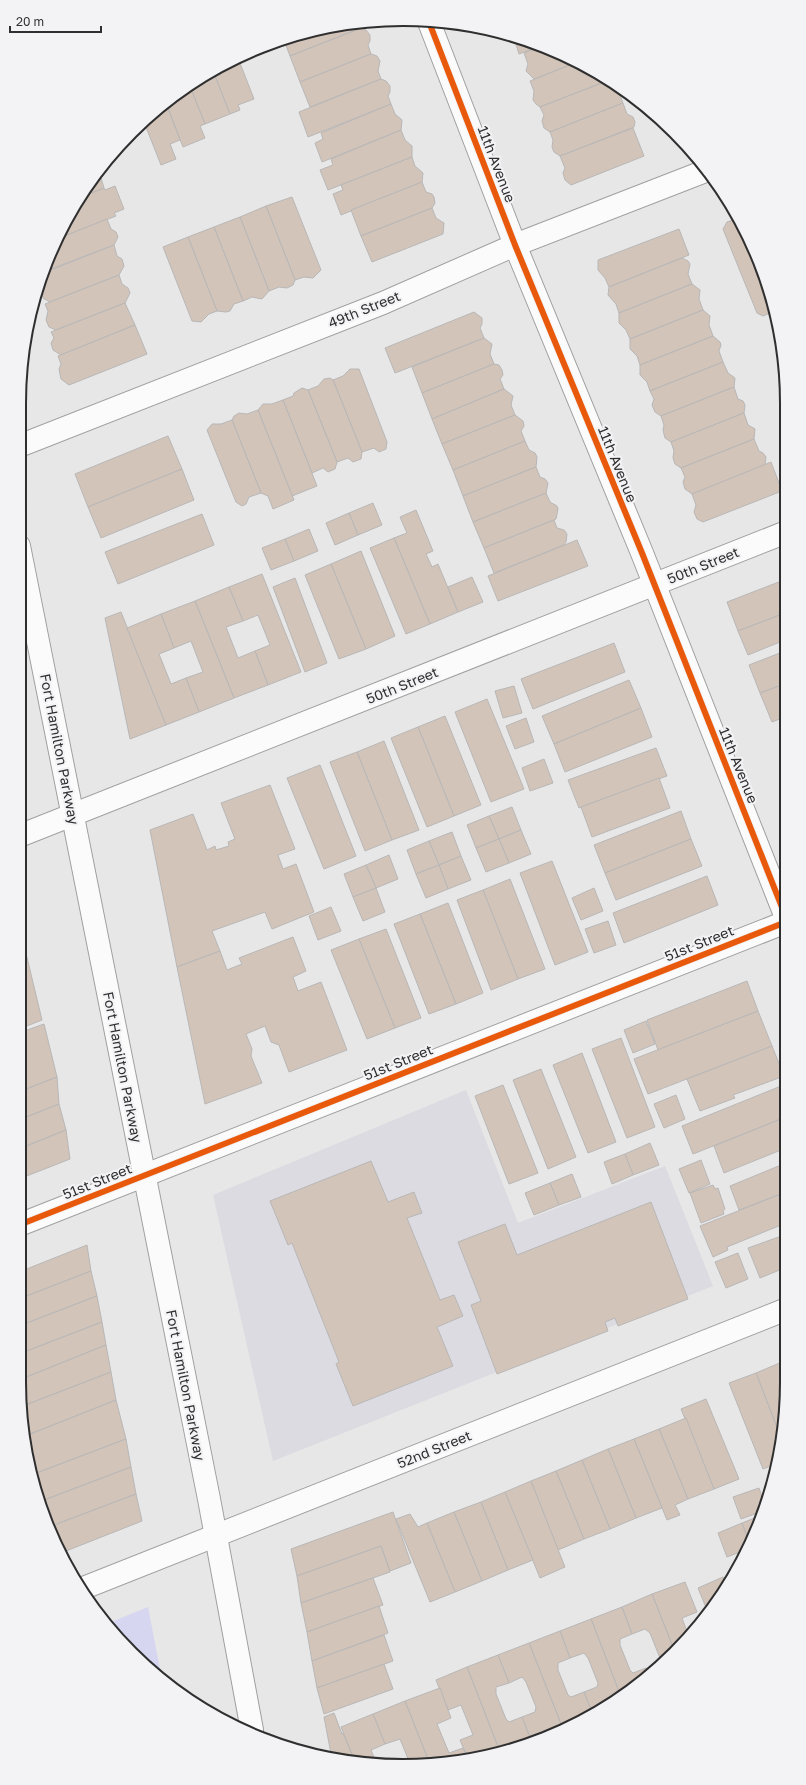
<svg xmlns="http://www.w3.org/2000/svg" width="806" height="1785" viewBox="0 0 806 1785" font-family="'Golos Text',sans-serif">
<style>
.built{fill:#dbdbe1}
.park{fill:#d6d6f1}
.building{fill:#d3c4b9;stroke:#b8b7b7}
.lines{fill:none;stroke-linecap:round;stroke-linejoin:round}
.street-casing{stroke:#a0a0a0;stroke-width:24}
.secondary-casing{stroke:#a0a0a0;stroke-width:24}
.street{stroke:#fbfbfb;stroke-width:22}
.secondary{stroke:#fbfbfb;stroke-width:22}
.cycleway-casing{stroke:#f3f3f5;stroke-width:8}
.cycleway{stroke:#e8590c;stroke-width:6}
.labels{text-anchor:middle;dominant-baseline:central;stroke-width:4;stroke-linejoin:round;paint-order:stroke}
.street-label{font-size:14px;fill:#2f2f30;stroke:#f3f3f5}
.rim{fill:none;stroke:#2f2f30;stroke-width:2}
</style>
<rect width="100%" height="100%" fill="#e7e7e7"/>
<!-- built -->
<polygon class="built" points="466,1090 518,1223 665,1166 713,1286 273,1461 213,1195"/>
<!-- park -->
<polygon class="park" points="148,1607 161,1674 114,1635 106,1624"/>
<!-- building -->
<g class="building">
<polygon points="359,23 361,28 290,56 284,40 328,26"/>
<polygon points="361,28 366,30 370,35 370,41 368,45 371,54 300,82 290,56"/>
<polygon points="508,35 541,46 519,54 516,44 509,40"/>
<polygon points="541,46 550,48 575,63 534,79 526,71 528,64 524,53"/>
<polygon points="371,54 377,56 380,61 378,71 381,79 310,107 300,82"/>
<polygon points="238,58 254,99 238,105 240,110 230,114 213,71"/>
<polygon points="575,63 607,81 540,107 536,104 533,100 534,91 530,81"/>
<polygon points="213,71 230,114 205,124 189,84"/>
<polygon points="381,79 386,81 390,86 390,92 388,96 391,104 308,137 299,112"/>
<polygon points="607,81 616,86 623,103 550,132 544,128 542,121 544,115 540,107"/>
<polygon points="189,84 205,124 200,126 205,138 183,147 166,103"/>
<polygon points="166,103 180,140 170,144 176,159 161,165 144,122"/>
<polygon points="623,103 627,114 633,117 635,122 634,127 560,156 554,152 552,147 553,140 550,132"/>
<polygon points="391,104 395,114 402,120 401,130 322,162 315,143 323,139 321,133"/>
<polygon points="633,128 644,156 571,185 565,180 563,173 565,168 560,156"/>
<polygon points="401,130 405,140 412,146 412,157 328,190 320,170 333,165 331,159"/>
<polygon points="412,157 415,166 423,173 422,182 341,215 333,194 343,190 341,185"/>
<polygon points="103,166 105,172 101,178 104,188 79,198"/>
<polygon points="422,182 426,192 432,194 434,197 435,203 432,208 361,236 351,210"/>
<polygon points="115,186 124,209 114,213 116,216 57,239 79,198 104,188 105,190"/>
<polygon points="292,197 321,270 313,278 304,277 295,280 266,206"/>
<polygon points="266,206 295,280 293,285 287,288 279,287 269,291 240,217"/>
<polygon points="432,208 436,218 444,223 443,234 372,262 361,236"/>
<polygon points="240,217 269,291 262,299 252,297 243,301 214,227"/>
<polygon points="107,219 111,229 116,232 118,237 114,245 43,272 48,256 57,239"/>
<polygon points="736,219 758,256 772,308 770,313 763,316 757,313 723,229 727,222"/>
<polygon points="214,227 243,301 234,304 230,311 226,312 217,311 188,237"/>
<polygon points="679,229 689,255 609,287 605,278 598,270 598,260"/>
<polygon points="188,237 217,311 209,314 201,322 192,321 163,247"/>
<polygon points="114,245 117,256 122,259 124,266 119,275 50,302 43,298 41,288 43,273"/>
<polygon points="682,258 688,261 690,264 688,274 692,284 619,313 616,304 608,295 609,287"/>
<polygon points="119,275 122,284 128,288 130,293 125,303 56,330 49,327 46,320 48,311 45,304"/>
<polygon points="692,284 700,290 699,299 703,310 630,339 626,330 619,323 619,313"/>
<polygon points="125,303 135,325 61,355 53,350 51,343 54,338 51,332"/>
<polygon points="703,310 710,316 709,325 713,336 640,365 637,356 630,349 630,339"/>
<polygon points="474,312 482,318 482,324 480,328 484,338 395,373 385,348"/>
<polygon points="135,325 147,354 69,385 61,379 59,369 61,364 58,356"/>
<polygon points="713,336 720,342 721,345 719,351 723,362 650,391 647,382 640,375 640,365"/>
<polygon points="484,338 492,344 490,354 494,364 422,393 412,367"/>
<polygon points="723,362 728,373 735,378 734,387 661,416 655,412 652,405 654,399 650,391"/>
<polygon points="494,364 499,365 502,370 503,375 500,379 504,389 432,419 422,393"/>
<polygon points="350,369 359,369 387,442 386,449 379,452 374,448 362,452 333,380 343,376"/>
<polygon points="330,378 333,380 362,452 361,459 353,462 348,458 337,462 308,390 318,386 324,379"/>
<polygon points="734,387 738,399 743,401 745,405 744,413 671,442 665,438 663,430 664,425 661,416"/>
<polygon points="302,388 308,390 337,462 335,469 328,472 323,468 312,473 283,400 293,396 294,393"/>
<polygon points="504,389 513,396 511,405 515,415 442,444 432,419"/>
<polygon points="283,400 317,486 292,496 258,410 263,404 272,404"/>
<polygon points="258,410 294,500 273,509 268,496 261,493 232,420 234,416 239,413 247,414"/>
<polygon points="744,413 748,425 755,429 754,439 681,468 675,464 673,458 674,451 671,442"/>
<polygon points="515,415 523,421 524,426 521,431 525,441 453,470 442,444"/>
<polygon points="232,420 261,493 249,497 246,504 242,506 236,502 207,430 212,424 221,424"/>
<polygon points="168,436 182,469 88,507 75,474"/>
<polygon points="754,439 759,451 763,453 766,457 765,465 692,494 685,489 683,482 685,477 681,468"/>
<polygon points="525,441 529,450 535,453 537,457 536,467 463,496 453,470"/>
<polygon points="771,462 782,491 703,522 697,519 694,512 696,505 692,494"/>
<polygon points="536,467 540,477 545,479 548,483 546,493 473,522 463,496"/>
<polygon points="182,469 194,500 101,538 88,507"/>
<polygon points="546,493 550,502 557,506 558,509 556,519 484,548 473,522"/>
<polygon points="373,503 382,525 358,535 349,513"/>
<polygon points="416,510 433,551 426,554 432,567 438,564 458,612 430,624 394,538 407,533 400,517"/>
<polygon points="349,513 358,535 335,545 326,523"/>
<polygon points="202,514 214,545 118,584 105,552"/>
<polygon points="554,520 557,528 564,530 567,534 566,542 564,545 494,573 484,548"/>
<polygon points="309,529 318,551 294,561 285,539"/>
<polygon points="394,538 430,624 406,634 370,548"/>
<polygon points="285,539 294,561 271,570 262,548"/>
<polygon points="577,540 588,566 498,601 488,576"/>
<polygon points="361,551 395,636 366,649 331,564"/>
<polygon points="331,564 366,649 339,659 305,575"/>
<polygon points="262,574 301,672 268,685 255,651 270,645 258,615 243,621 229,587"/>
<polygon points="472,577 483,602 458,612 448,587"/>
<polygon points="295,578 327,663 305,672 273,587"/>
<polygon points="784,580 785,613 738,631 727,602"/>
<polygon points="229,587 243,621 226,627 238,658 255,651 268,685 234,698 195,601"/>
<polygon points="195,601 234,698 199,712 186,678 203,672 191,641 174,648 161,614"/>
<polygon points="121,612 166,725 130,739 105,618"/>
<polygon points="785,613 785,640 748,655 738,631"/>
<polygon points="161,614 174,648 159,654 171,684 186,678 199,712 166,725 127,628"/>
<polygon points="614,643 625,672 533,709 521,679"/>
<polygon points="785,651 785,684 760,693 749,665"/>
<polygon points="629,680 641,708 554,744 542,716"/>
<polygon points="785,684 785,717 772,722 760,693"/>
<polygon points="514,686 522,713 503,718 495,691"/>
<polygon points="487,699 524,789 491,802 455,712"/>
<polygon points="641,708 652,737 565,772 554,744"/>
<polygon points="445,716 481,805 454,816 418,727"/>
<polygon points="526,718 534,742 515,749 506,726"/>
<polygon points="418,727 454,816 427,827 391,738"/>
<polygon points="384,741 419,830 392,840 357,752"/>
<polygon points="656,748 667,776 579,808 568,780"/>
<polygon points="357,752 392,840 365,851 330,762"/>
<polygon points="544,759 553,783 530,791 522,768"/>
<polygon points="320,765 356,856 324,869 287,778"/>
<polygon points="659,778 670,808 592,837 581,807"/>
<polygon points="270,785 295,849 278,855 283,869 296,864 314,912 272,929 265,912 212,931 220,951 177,967 150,830 193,814 207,850 215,846 216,850 229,846 228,842 235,839 221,803"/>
<polygon points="512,807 521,830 499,839 489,816"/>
<polygon points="681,811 691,839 605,873 594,845"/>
<polygon points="489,816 499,839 476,848 467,825"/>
<polygon points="521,830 531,854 509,863 499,839"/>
<polygon points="452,832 461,856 439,865 429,841"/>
<polygon points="499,839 509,863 486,872 476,848"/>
<polygon points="691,839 702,866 616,900 605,873"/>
<polygon points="429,841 439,865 416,874 407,850"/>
<polygon points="389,855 398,879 376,888 366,865"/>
<polygon points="461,856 471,880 448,889 439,865"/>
<polygon points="552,861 588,952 555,965 520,873"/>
<polygon points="366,865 376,888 353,897 344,874"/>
<polygon points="439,865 448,889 426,898 416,874"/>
<polygon points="707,876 718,905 624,943 613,913"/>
<polygon points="510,879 545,969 518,979 483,890"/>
<polygon points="376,888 385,912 363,921 353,897"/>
<polygon points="594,888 603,911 581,920 572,898"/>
<polygon points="483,890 518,979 491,990 457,900"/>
<polygon points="448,903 483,993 456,1004 420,914"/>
<polygon points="331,907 341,931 318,940 309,916"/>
<polygon points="420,914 456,1004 429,1014 394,924"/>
<polygon points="608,921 616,945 594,953 585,929"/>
<polygon points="19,924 42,1020 19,1029"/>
<polygon points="386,929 421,1018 395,1028 359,939"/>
<polygon points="293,937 306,971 293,977 298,991 321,982 347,1050 289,1072 279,1045 271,1042 265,1026 246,1034 252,1049 251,1056 262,1083 205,1104 177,967 220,951 227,970 242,964 239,958"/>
<polygon points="359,939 395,1028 367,1039 331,950"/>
<polygon points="747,981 758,1011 658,1050 647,1020"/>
<polygon points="758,1011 772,1046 648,1094 634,1059"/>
<polygon points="646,1021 655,1044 633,1053 624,1030"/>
<polygon points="44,1024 57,1077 19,1092 19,1033"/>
<polygon points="621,1038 655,1127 627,1138 592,1049"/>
<polygon points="772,1046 784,1076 733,1095 735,1098 700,1111 687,1079"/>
<polygon points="582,1053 616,1142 588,1153 553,1065"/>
<polygon points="541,1069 576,1157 548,1169 513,1080"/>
<polygon points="57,1077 59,1104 19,1120 19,1092"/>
<polygon points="786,1084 786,1117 693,1154 682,1126"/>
<polygon points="503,1085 538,1173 509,1184 475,1096"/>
<polygon points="676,1095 685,1119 664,1128 654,1104"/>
<polygon points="59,1104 66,1130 19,1149 19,1126 21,1125 19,1120"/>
<polygon points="786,1117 786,1148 724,1173 714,1146"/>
<polygon points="66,1130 70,1159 19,1179 19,1149"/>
<polygon points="650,1143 659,1165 633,1175 625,1154"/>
<polygon points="625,1154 633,1175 612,1184 604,1162"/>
<polygon points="701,1160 710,1184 689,1193 679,1169"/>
<polygon points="371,1161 388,1202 414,1192 422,1213 407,1218 440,1300 454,1295 463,1316 437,1327 453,1366 353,1406 336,1364 339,1362 292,1243 288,1245 270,1201"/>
<polygon points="786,1163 786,1192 739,1210 730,1186"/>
<polygon points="572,1174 581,1197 559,1205 550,1183"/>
<polygon points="550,1183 559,1205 534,1215 525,1193"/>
<polygon points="713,1185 715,1189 718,1188 725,1209 723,1211 724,1214 701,1223 690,1193"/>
<polygon points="786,1192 786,1223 727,1247 728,1250 713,1257 700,1226"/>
<polygon points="651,1202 688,1299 618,1326 615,1318 605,1322 608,1331 497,1374 471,1305 481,1301 458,1242 505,1224 517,1255"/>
<polygon points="787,1234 787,1267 760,1278 748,1248"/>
<polygon points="87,1245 91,1271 19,1299 19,1272"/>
<polygon points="738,1253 748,1279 726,1288 715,1262"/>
<polygon points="91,1271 97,1296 19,1326 19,1299"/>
<polygon points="97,1296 102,1322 19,1354 19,1326"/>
<polygon points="102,1322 106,1345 19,1380 19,1354"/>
<polygon points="106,1345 111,1372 23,1406 19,1380"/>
<polygon points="782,1362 787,1374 787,1382 781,1438 756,1373"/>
<polygon points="111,1372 116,1400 28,1435 23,1406"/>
<polygon points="756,1373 781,1438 778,1463 763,1469 729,1383"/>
<polygon points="706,1399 739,1479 714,1489 681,1409"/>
<polygon points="116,1400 126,1439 34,1474 28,1435"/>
<polygon points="686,1418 714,1489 688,1499 659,1429"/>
<polygon points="659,1429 688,1499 675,1505 680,1515 667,1520 634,1439"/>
<polygon points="126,1439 131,1467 39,1502 34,1474"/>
<polygon points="634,1439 662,1508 636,1518 608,1449"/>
<polygon points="608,1449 636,1518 610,1529 582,1460"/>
<polygon points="582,1460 610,1529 584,1539 556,1471"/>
<polygon points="131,1467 136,1494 49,1527 39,1502"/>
<polygon points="556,1471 584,1539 558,1550 531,1481"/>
<polygon points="531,1481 565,1567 540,1578 505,1492"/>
<polygon points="759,1488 765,1505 763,1511 741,1519 733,1497"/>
<polygon points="505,1492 533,1560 508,1570 481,1502"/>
<polygon points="136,1494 142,1521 61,1553 49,1527"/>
<polygon points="481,1502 508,1570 482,1581 454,1512"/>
<polygon points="393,1512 411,1563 390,1571 381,1546 297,1576 291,1549"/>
<polygon points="454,1512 482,1581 455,1592 427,1523"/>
<polygon points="410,1514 418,1527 427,1523 455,1592 430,1602 396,1519"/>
<polygon points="762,1515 758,1529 749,1543 742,1523"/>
<polygon points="742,1523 749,1543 745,1550 727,1557 718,1533"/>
<polygon points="381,1546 390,1572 301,1603 297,1576"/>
<polygon points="723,1577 725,1581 707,1610 698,1588"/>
<polygon points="373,1578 383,1605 307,1632 301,1603"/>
<polygon points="685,1582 697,1612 682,1618 689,1637 674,1650 652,1594"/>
<polygon points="652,1594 674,1650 659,1662 660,1658 650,1633 645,1629 632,1634 622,1607"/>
<polygon points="379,1606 388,1633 312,1661 307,1632"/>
<polygon points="622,1607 632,1634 620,1639 620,1645 630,1670 633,1673 646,1668 647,1672 620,1694 591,1619"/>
<polygon points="591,1619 620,1694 593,1715 584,1692 597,1687 598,1683 588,1658 584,1653 570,1658 560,1631"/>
<polygon points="560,1631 570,1658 558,1663 558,1670 568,1695 571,1697 584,1692 593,1715 563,1729 529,1643"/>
<polygon points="384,1635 393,1661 317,1688 312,1661"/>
<polygon points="529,1643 563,1729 532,1743 522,1717 535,1712 536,1707 526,1682 522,1677 509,1683 498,1655"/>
<polygon points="498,1655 509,1683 496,1687 496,1694 506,1719 509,1722 522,1717 532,1743 500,1752 467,1667"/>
<polygon points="384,1664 393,1689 324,1714 317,1688"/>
<polygon points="467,1667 500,1752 468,1759 460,1740 473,1735 461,1705 448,1710 436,1680"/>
<polygon points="440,1688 451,1718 437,1724 449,1753 463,1748 468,1759 453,1763 429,1762 405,1701"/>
<polygon points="405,1701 429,1762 409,1761 400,1739 385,1744 373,1714"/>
<polygon points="334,1713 342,1734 343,1733 354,1759 332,1759 324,1717"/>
<polygon points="373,1714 385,1744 371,1750 375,1760 354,1759 341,1727"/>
</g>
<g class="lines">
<!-- street casing -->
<g class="street-casing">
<g id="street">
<polyline points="429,22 515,245 642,553 785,915"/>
<polyline points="19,446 383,303 515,245 708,170"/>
<polyline points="19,836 784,533"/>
<polyline points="19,1225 786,922"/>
<polyline points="81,1589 787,1309"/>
</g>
</g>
<!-- secondary casing -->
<g class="secondary-casing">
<polyline id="secondary" points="19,546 209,1499 252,1730"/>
</g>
<!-- street -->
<use href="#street" class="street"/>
<!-- secondary -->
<use href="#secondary" class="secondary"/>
<!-- cycleway casing -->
<g class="cycleway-casing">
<g id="cycleway">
<polyline points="429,22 515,245 642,553 785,915"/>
<polyline points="19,1225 786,922"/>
</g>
</g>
<!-- cycleway -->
<use href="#cycleway" class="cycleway"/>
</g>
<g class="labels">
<!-- street labels -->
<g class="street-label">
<text transform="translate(497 164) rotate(69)">11th Avenue</text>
<text transform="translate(364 309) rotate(-22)">49th Street</text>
<text transform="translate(618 464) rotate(68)">11th Avenue</text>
<text transform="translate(703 565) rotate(-22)">50th Street</text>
<text transform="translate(402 685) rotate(-22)">50th Street</text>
<text transform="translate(60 749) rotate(79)">Fort Hamilton Parkway</text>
<text transform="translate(739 765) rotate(68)">11th Avenue</text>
<text transform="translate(699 943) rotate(-22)">51st Street</text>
<text transform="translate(398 1062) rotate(-22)">51st Street</text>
<text transform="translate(123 1067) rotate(79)">Fort Hamilton Parkway</text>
<text transform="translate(97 1181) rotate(-22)">51st Street</text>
<text transform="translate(186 1385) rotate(79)">Fort Hamilton Parkway</text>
<text transform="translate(434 1449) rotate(-22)">52nd Street</text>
</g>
</g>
<!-- crop -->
<path d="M0 0H806V1785H0ZM403 26H403A377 377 0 0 1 780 403V1382A377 377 0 0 1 403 1759H403A377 377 0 0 1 26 1382V403A377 377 0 0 1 403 26Z" fill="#f3f3f5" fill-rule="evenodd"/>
<path class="rim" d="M403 26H403A377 377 0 0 1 780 403V1382A377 377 0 0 1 403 1759H403A377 377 0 0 1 26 1382V403A377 377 0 0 1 403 26Z"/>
<!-- scale -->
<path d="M10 26v6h91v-6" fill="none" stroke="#2f2f30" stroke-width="2"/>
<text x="16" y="26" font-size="12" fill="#2f2f30" stroke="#f3f3f5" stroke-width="3" paint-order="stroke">20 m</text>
</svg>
